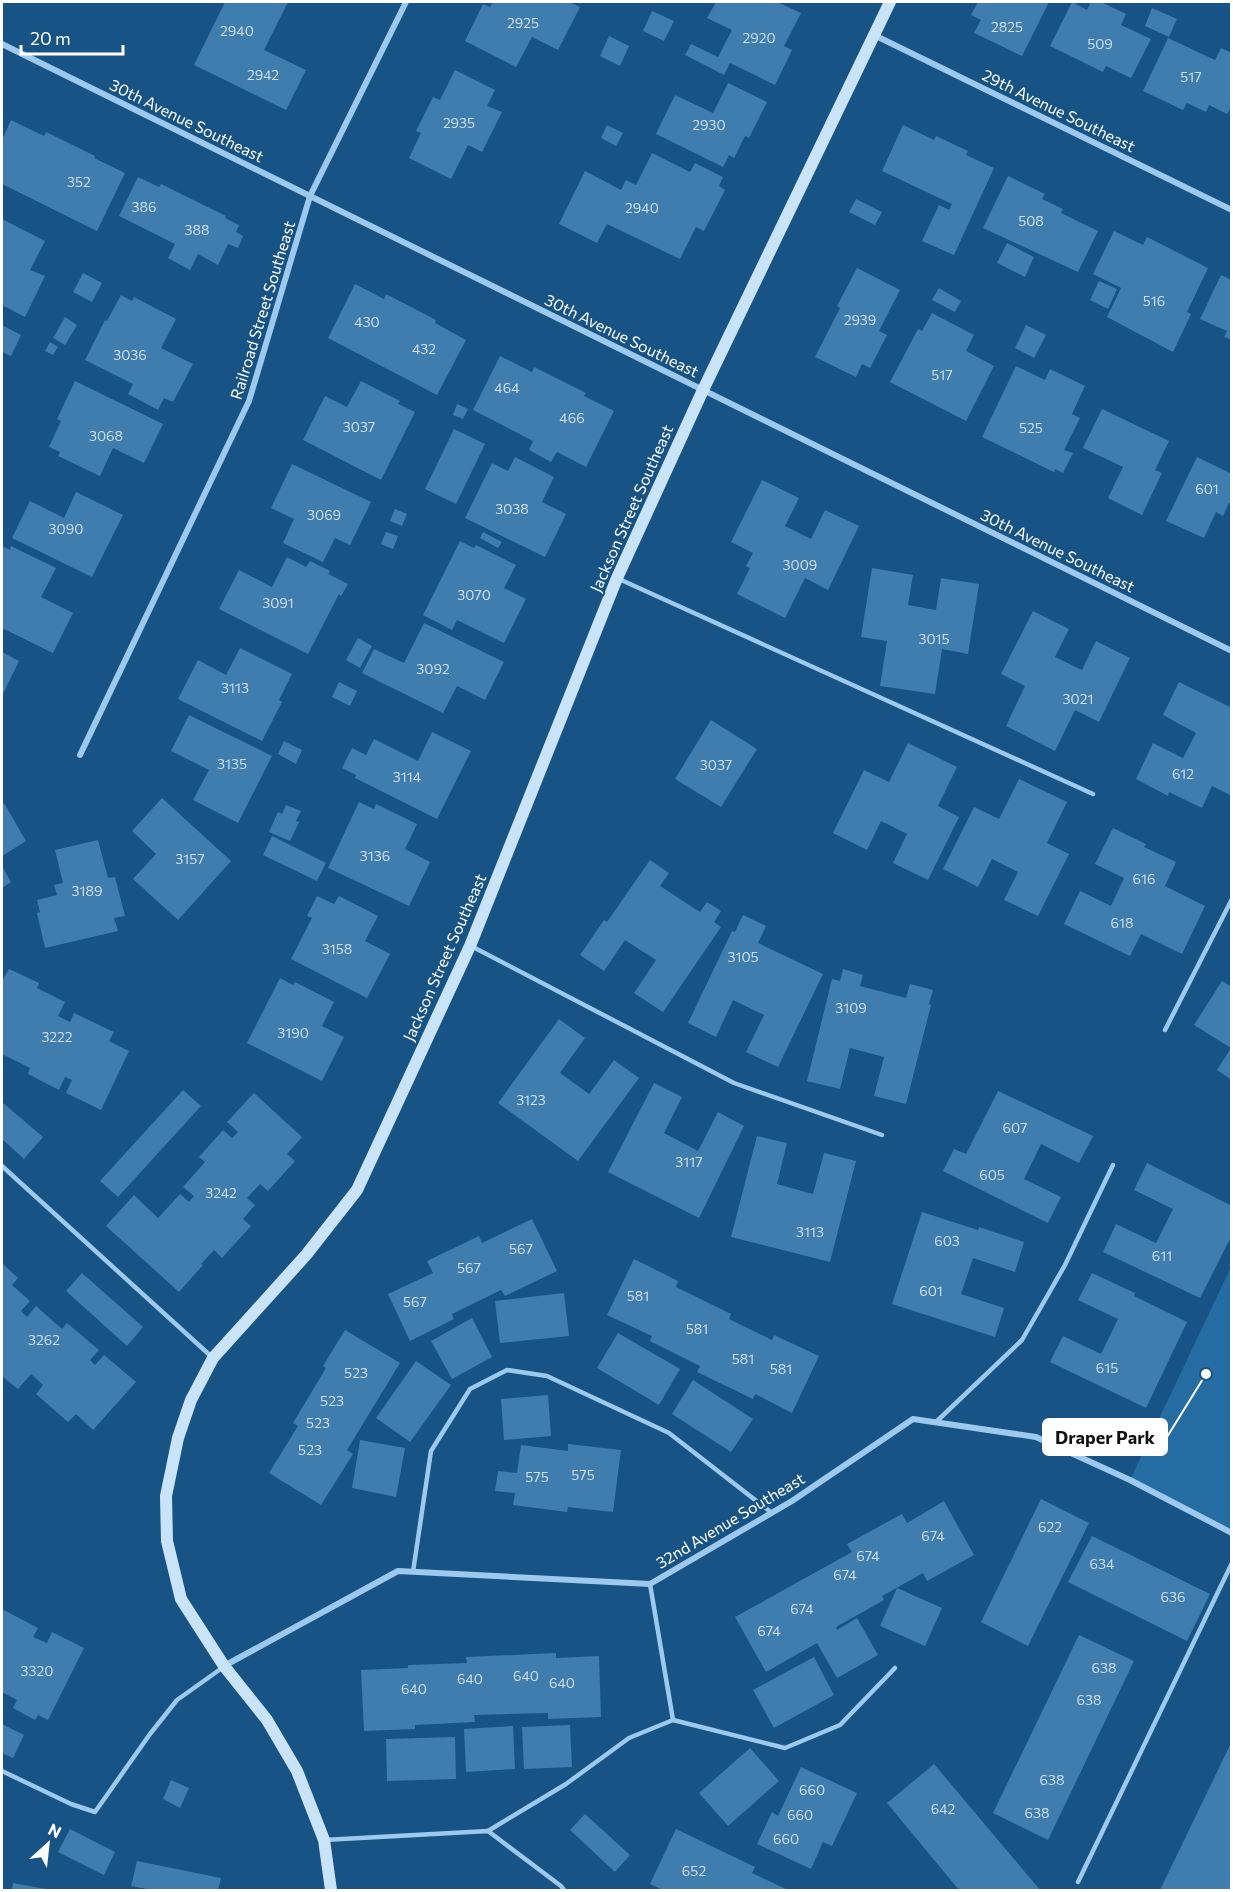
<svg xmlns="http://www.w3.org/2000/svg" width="1233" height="1892" viewBox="0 0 1233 1892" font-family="Commissioner,sans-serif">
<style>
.green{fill:#256ca2}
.building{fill:#3f7daf}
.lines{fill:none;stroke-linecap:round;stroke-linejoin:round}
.lane{stroke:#9cc9ed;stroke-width:4.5}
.street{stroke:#9cc9ed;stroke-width:6}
.secondary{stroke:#c9e3f9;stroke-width:12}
.labels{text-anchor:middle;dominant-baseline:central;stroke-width:4.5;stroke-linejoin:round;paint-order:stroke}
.number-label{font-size:14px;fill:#cfdeeb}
.street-label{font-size:16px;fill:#fff;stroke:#175385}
.leader{fill:none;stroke:#fff;stroke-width:2}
.callout-dot{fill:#fff;stroke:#175385;stroke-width:2}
.callout{fill:#fff;stroke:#fff;stroke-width:2}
.callout-label{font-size:18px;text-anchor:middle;font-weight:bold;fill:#111}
</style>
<rect width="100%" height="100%" fill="#175385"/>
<!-- green -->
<polygon class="green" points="1231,1267 1231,1533 1130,1480"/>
<!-- building -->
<g class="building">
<polygon points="225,2 288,2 264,50 306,70 286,110 194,65"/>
<polygon points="493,2 569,2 580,7 558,50 532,37 516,67 465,41 483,4 490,7"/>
<polygon points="716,2 777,2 801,13 784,46 792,50 775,85 730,63 724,75 685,55 691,44 718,57 732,30 707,18"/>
<polygon points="978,2 1049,2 1022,56 974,33 981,20 971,15"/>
<polygon points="1072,2 1087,10 1091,2 1101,2 1126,14 1121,25 1151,39 1131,78 1106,66 1103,72 1050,46"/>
<polygon points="1152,8 1177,19 1169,37 1145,26"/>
<polygon points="652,11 674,21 664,41 643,31"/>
<polygon points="609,36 629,46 620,66 600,56"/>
<polygon points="1168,38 1215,60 1221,48 1232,53 1232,105 1227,114 1209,105 1206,112 1187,103 1183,110 1143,91"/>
<polygon points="455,70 495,90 487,106 502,112 482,152 468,145 451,179 409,158 421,133 416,131 433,97 440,100"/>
<polygon points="728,83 767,102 749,138 745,136 734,158 729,155 723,167 656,134 675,95 713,113"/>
<polygon points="11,120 44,136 46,132 95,156 94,158 125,173 97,231 2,184 2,140"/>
<polygon points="607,125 623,133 616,146 601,138"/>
<polygon points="903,125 934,140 936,136 968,151 966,155 994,168 954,255 922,241 939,205 949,210 952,204 882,171"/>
<polygon points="652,153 690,172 695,163 723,177 719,186 725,190 704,231 696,227 680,259 607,224 597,243 559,224 585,171 621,190 626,180 636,185"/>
<polygon points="1008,176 1045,194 1042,199 1063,209 1061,213 1098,231 1078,272 983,228"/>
<polygon points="138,177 159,187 161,184 226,216 225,218 239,225 236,232 243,236 238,248 228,244 218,265 198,254 190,270 168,258 175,244 119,216"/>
<polygon points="856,199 882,212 875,225 849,212"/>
<polygon points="2,219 45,241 30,270 45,276 25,317 2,305"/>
<polygon points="1114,231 1143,245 1147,237 1208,268 1187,312 1191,314 1173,352 1107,317 1121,288 1093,274"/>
<polygon points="1007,243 1034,257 1025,277 997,263"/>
<polygon points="857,268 900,290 879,331 887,335 870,368 862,364 856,377 815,357 840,308 837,306"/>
<polygon points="83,273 102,283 92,302 73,292"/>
<polygon points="1221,275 1232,280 1232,340 1224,337 1227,331 1200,319"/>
<polygon points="1099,281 1117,289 1108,309 1090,300"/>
<polygon points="355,284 384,299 386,294 436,320 435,323 466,340 437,395 328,338"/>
<polygon points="939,288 961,301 955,312 932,300"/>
<polygon points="121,295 132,301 134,297 176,319 161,348 193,364 173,402 164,398 158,410 128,394 133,384 85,360 105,320 107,321"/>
<polygon points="932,313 974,335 966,351 994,366 966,421 890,382 918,329 922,331"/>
<polygon points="65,317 77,325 65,345 53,338"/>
<polygon points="2,325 21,335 11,356 2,352"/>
<polygon points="1026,325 1046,335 1034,358 1015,348"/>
<polygon points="50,342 58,347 53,355 45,351"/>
<polygon points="500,356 532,372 534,367 586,393 584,396 614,411 586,467 557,452 551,462 529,450 533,441 473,410"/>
<polygon points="1016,366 1045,380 1050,369 1085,386 1072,414 1080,418 1064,450 1073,453 1063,473 1055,469 1054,472 982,437"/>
<polygon points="75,381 163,424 144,463 113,448 100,476 58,456 60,452 49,447 61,421 57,419"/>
<polygon points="361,381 400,401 398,404 415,412 381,480 303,440 325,396 347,407"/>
<polygon points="457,404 468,409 463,419 453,415"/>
<polygon points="1102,409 1169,441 1155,470 1162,473 1142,515 1108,498 1123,467 1083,448"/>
<polygon points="454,429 485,444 456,504 425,489"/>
<polygon points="515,457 554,477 542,502 566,514 545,557 465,518 492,463 508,471"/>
<polygon points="1197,457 1230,473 1232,469 1232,504 1229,503 1223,516 1216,512 1204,538 1166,521"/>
<polygon points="292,464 371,502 350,545 335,538 323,562 283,543 294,519 271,508"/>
<polygon points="762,480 799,498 785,526 811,539 825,510 859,526 828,590 805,578 785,618 737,594 750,568 746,566 753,553 731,542"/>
<polygon points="76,492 123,515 92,577 12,538 30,501 64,518"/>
<polygon points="395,509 407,514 402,526 390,521"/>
<polygon points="386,532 398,536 393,549 381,544"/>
<polygon points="483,532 502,542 498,548 480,538"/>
<polygon points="460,541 474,548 476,545 516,565 504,588 526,599 504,643 457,620 452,630 423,615"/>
<polygon points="2,546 10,550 11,546 56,568 41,597 73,613 53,653 2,628"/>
<polygon points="287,557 306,567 310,561 330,571 328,574 348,584 341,596 339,594 308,654 219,609 239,570 272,587"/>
<polygon points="872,568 913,575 908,605 936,610 941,578 979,584 968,654 942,649 935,694 880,686 887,641 861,637"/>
<polygon points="1033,611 1069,629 1055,657 1082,670 1096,641 1130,658 1099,722 1075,710 1055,751 1006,726 1025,686 1001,674"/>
<polygon points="424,623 504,662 485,700 457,686 443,713 362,673 374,649 404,663"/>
<polygon points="358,638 372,646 360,668 346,660"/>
<polygon points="240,648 292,674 279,700 282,702 262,741 178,699 198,660 226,675"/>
<polygon points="2,652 19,661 2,696"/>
<polygon points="339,682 357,691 350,706 332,697"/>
<polygon points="1179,682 1232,708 1232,796 1212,786 1202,808 1169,792 1168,796 1136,779 1153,743 1183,758 1196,733 1163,715"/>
<polygon points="189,715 272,756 238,823 193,800 209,770 171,751"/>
<polygon points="711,720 757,749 721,807 675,779"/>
<polygon points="432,732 471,751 437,819 355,778 356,775 342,768 352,748 366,755 374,739 418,761"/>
<polygon points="284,741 302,750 296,764 278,754"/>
<polygon points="908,743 957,767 938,806 959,817 928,880 893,863 907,834 881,821 867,850 833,833 864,770 889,782"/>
<polygon points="1019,779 1067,802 1047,843 1069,854 1038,916 1004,900 1018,872 992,859 978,887 943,869 974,807 999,819"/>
<polygon points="162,798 231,861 178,920 133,879 156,854 132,831"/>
<polygon points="359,802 374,809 376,804 417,824 405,849 430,862 409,906 328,868"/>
<polygon points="4,803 26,841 2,856 2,805"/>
<polygon points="286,805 301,811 296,821 299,822 290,841 269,832 278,812 282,814"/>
<polygon points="1113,828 1146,844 1144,847 1176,862 1165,886 1205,906 1182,954 1141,934 1130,956 1064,924 1080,891 1111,906 1124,878 1095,864"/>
<polygon points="272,836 326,863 317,881 263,855"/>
<polygon points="98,840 108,878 115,877 125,916 114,918 118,931 45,948 37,913 40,912 37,900 57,895 54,885 63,883 55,850"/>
<polygon points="650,860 669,873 660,886 700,912 707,902 721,911 714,922 721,927 663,1012 634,993 656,960 625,940 604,971 580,955 604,920 607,922"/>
<polygon points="2,866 11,882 2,888"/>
<polygon points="317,896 334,904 339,896 378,916 365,941 390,954 367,998 291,959 312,918 307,916"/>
<polygon points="743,915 766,926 758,943 823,974 778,1067 746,1052 764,1015 733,1000 716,1037 688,1023 732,931 735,932"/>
<polygon points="9,969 39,983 37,988 65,1002 58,1016 70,1022 74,1013 114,1032 109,1041 129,1051 101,1110 66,1093 72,1080 65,1077 59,1090 28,1074 30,1068 2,1054 2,981"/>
<polygon points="843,969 863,975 860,986 906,998 910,984 933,990 929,1004 931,1005 906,1104 874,1096 884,1057 850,1048 840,1089 807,1081 832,979 840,981"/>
<polygon points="280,978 293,985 295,982 334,1002 322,1026 344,1037 322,1081 247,1043"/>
<polygon points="1222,981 1232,987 1232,1080 1217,1070 1231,1048 1194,1025"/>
<polygon points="559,1019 585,1038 560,1073 589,1094 614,1060 639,1078 578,1161 498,1103"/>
<polygon points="654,1083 682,1097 664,1133 698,1151 718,1112 744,1126 699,1218 608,1172"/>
<polygon points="183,1090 201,1106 118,1197 100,1181"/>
<polygon points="998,1091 1093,1136 1079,1163 1041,1144 1024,1179 1061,1197 1048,1223 943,1171 954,1149 966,1154"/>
<polygon points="254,1093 302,1137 287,1154 295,1161 268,1191 260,1184 247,1198 255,1205 243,1219 251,1226 222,1258 214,1250 201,1264 203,1265 179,1292 106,1226 134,1195 158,1218 180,1194 189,1202 194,1196 183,1187 205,1162 199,1157 223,1130 232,1138 238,1132 227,1122"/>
<polygon points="2,1102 43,1137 24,1159 2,1139"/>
<polygon points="757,1136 787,1143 777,1184 813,1194 824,1153 856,1161 830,1262 731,1237"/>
<polygon points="1147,1163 1232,1206 1232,1235 1200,1298 1103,1252 1116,1224 1156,1243 1173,1209 1134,1190"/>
<polygon points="922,1212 978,1230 979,1227 1024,1242 1015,1272 973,1258 961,1294 1004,1308 995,1337 892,1304"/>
<polygon points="532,1219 557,1271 505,1296 501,1290 452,1314 454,1319 410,1341 388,1294 433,1273 427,1261 479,1236 482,1243"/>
<polygon points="634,1259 678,1281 676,1287 731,1314 729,1319 772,1340 774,1335 819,1356 792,1413 755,1394 753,1399 697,1372 700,1366 650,1341 652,1336 607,1315"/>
<polygon points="2,1263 18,1278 12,1285 30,1301 21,1311 27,1317 36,1306 62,1329 67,1323 99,1350 90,1360 95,1365 104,1355 136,1382 93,1430 76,1414 68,1422 36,1394 43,1385 31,1374 18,1389 3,1377 2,1379"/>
<polygon points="82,1273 143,1327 127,1346 66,1291"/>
<polygon points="1092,1273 1135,1293 1134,1296 1187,1322 1146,1408 1050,1362 1063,1336 1101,1354 1118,1319 1078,1300"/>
<polygon points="564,1293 569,1336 500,1343 495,1301"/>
<polygon points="472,1318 492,1357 452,1379 431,1341"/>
<polygon points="345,1330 400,1363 347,1450 353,1454 321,1505 269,1473 298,1426 293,1423 326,1368 323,1366"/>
<polygon points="618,1333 680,1369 659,1405 597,1368"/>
<polygon points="416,1361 451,1385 410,1442 376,1418"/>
<polygon points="693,1380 753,1419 731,1452 672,1414"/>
<polygon points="548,1395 551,1436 504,1440 501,1399"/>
<polygon points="360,1440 405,1448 396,1497 352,1488"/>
<polygon points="568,1444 621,1450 613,1512 568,1507 567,1512 513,1505 515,1493 495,1491 498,1471 517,1473 521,1445 568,1451"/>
<polygon points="1041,1499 1089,1523 1028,1646 981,1622"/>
<polygon points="944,1501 974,1555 927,1581 923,1573 882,1596 884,1600 836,1627 837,1630 857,1618 878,1655 837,1678 817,1643 766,1672 735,1617 852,1552 847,1544 902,1514 907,1523"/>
<polygon points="1092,1536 1210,1594 1187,1641 1068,1582"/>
<polygon points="897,1588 942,1608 925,1646 880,1626"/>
<polygon points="2,1609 38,1628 33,1637 47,1643 52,1632 84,1648 48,1720 38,1715 35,1720 13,1708 17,1700 2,1692"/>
<polygon points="1079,1635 1134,1661 1048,1840 993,1813"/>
<polygon points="556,1653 556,1658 599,1656 601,1717 548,1719 548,1713 474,1715 475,1722 415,1725 415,1729 364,1731 361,1670 408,1668 408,1665 467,1663 466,1657"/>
<polygon points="814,1657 834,1695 774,1728 753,1690"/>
<polygon points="2,1724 24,1735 13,1758 2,1753"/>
<polygon points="570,1725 572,1767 524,1769 522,1727"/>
<polygon points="513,1726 515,1769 466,1772 464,1729"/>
<polygon points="455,1737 456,1779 387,1781 386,1739"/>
<polygon points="1232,1741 1232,1886 1229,1890 1160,1890"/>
<polygon points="750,1748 779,1781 728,1826 699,1793"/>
<polygon points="934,1764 1040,1890 959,1890 887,1803"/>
<polygon points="801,1767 857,1793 832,1846 823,1842 811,1869 757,1844 772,1812 778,1816"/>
<polygon points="171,1780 189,1788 180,1808 163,1799"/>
<polygon points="585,1814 630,1855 615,1872 570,1830"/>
<polygon points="70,1829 115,1852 104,1875 58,1852"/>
<polygon points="676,1829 755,1867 752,1873 788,1890 663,1890 650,1884"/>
<polygon points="137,1861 221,1878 218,1890 152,1890 131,1886"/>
<polygon points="13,1883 46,1889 46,1890 12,1890"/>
</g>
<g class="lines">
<!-- lane -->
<g class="lane">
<polyline points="619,579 1093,794"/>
<polyline points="471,946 734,1083 882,1135"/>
<polyline points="1165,1030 1232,899"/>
<polyline points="2,1166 213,1358"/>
<polyline points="936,1422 1022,1340 1065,1265 1113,1165"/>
<polyline points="413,1572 431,1451 470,1389 507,1370 547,1376 669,1433 772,1513"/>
<polyline points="673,1720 785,1748 840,1725 895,1668"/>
<polyline points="2,1771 71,1804 95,1812 150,1734 177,1700 222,1668"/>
<polyline points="488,1831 566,1784 629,1738 673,1720 650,1584"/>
<polyline points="324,1840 488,1831 561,1886 564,1890"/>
<polyline points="1078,1882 1232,1563"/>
</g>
<!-- street -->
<g class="street">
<polyline points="874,35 1232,210"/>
<polyline points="2,44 1232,651"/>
<polyline points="80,755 249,401 310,196 406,2"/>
<polyline points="224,1666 398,1571 650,1584 792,1501 913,1419 1036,1437 1130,1480 1232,1533"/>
</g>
<!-- secondary -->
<polyline class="secondary" points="331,1890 324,1840 297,1771 267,1720 224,1666 181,1599 167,1541 166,1496 178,1438 191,1400 213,1358 306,1255 357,1190 470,946 617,578 703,390 890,2"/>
</g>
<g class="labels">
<!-- number labels -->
<g class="number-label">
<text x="523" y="22">2925</text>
<text x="1007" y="26">2825</text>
<text x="237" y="30">2940</text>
<text x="759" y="37">2920</text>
<text x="1100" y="43">509</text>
<text x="263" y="74">2942</text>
<text x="1191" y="76">517</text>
<text x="459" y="122">2935</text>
<text x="709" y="124">2930</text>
<text x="79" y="181">352</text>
<text x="144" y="206">386</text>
<text x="642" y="207">2940</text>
<text x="1031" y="220">508</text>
<text x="197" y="229">388</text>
<text x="1154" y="300">516</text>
<text x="860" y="319">2939</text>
<text x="367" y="321">430</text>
<text x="424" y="348">432</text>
<text x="130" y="354">3036</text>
<text x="942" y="374">517</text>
<text x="507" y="387">464</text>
<text x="572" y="417">466</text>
<text x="359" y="426">3037</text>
<text x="1031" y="427">525</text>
<text x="106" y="435">3068</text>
<text x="1207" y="488">601</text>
<text x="512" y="508">3038</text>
<text x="324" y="514">3069</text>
<text x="66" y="528">3090</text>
<text x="800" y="564">3009</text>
<text x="474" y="594">3070</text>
<text x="278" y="602">3091</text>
<text x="934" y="638">3015</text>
<text x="433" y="668">3092</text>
<text x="235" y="687">3113</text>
<text x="1078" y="698">3021</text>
<text x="232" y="763">3135</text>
<text x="716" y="764">3037</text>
<text x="1183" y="773">612</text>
<text x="407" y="776">3114</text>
<text x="375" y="855">3136</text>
<text x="190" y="858">3157</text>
<text x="1144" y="878">616</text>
<text x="87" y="890">3189</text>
<text x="1122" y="922">618</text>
<text x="337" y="948">3158</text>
<text x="743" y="956">3105</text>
<text x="851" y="1007">3109</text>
<text x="293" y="1032">3190</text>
<text x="57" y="1036">3222</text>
<text x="531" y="1099">3123</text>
<text x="1015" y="1127">607</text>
<text x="689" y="1161">3117</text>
<text x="992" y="1174">605</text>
<text x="221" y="1192">3242</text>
<text x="810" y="1231">3113</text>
<text x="947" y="1240">603</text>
<text x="521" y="1248">567</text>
<text x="1162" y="1255">611</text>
<text x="469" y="1267">567</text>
<text x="931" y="1290">601</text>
<text x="638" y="1295">581</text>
<text x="415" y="1301">567</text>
<text x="697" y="1328">581</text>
<text x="44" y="1339">3262</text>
<text x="743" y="1358">581</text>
<text x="1107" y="1367">615</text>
<text x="781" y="1368">581</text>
<text x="356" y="1372">523</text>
<text x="332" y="1400">523</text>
<text x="318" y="1422">523</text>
<text x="310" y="1449">523</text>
<text x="583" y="1474">575</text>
<text x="537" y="1476">575</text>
<text x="1050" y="1526">622</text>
<text x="933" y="1535">674</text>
<text x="868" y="1555">674</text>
<text x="1102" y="1563">634</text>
<text x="845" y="1574">674</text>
<text x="1173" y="1596">636</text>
<text x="802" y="1608">674</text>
<text x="769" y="1630">674</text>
<text x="1104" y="1667">638</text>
<text x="37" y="1670">3320</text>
<text x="526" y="1675">640</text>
<text x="470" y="1678">640</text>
<text x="562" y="1682">640</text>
<text x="414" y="1688">640</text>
<text x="1089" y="1699">638</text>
<text x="1052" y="1779">638</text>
<text x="812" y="1789">660</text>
<text x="943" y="1808">642</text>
<text x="1037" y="1812">638</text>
<text x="800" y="1814">660</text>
<text x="786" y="1838">660</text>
<text x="694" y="1870">652</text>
</g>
<!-- street labels -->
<g class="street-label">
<text transform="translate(1059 110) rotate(26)">29th Avenue Southeast</text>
<text transform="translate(187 120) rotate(26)">30th Avenue Southeast</text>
<text transform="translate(262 310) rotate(-73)">Railroad Street Southeast</text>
<text transform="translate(622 335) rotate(26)">30th Avenue Southeast</text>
<text transform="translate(631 508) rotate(-66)">Jackson Street Southeast</text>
<text transform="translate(1058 550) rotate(26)">30th Avenue Southeast</text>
<text transform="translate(444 957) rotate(-66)">Jackson Street Southeast</text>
<text transform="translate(730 1520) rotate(-31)">32nd Avenue Southeast</text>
</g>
</g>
<!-- callouts -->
<path class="leader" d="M1206 1374L1167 1437"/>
<circle class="callout-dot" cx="1206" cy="1374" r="6"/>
<rect class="callout" x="1043" y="1419" width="124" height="36" rx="6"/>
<g class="callout-label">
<text x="1105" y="1444">Draper Park</text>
</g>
<!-- border -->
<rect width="1233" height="1892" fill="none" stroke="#ffffff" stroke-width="6"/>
<!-- north arrow -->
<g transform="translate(48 1844) rotate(27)" stroke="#175385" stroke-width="4.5" paint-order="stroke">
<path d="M0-4.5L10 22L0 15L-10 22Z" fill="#ffffff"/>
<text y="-9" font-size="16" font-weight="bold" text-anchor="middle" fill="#ffffff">N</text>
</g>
<!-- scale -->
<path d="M21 45v9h102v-9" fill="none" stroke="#ffffff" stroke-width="3"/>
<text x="30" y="45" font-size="18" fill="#ffffff" stroke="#175385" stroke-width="4.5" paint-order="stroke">20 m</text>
</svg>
